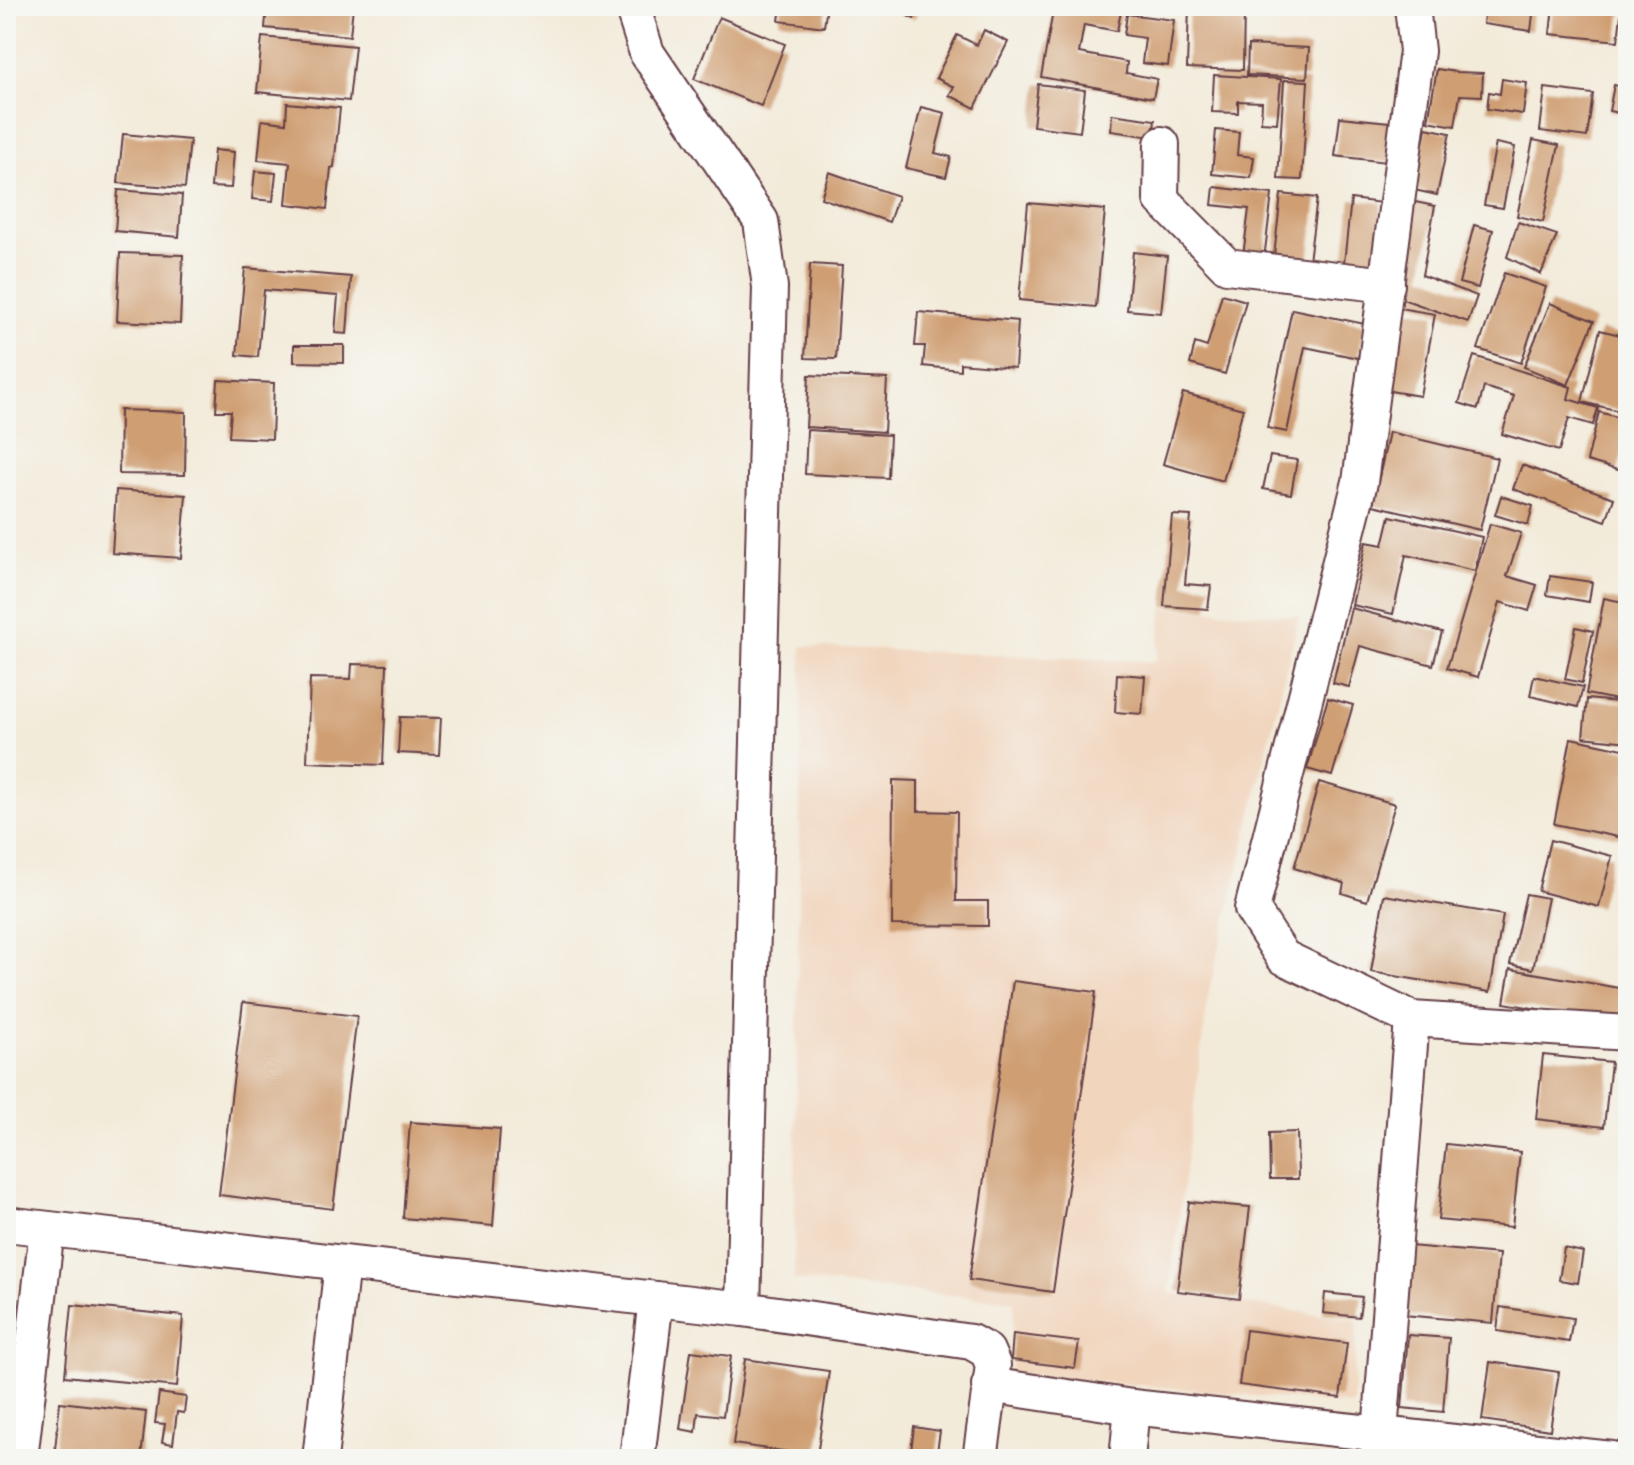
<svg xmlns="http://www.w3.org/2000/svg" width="1634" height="1465" viewBox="0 0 1634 1465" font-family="'Indie Flower',sans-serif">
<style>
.built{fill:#f1d5bd}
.building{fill:#cf9e72}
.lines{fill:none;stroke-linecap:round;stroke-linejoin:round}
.street-casing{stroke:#633e45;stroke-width:38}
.street{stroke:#fff;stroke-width:34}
</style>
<rect width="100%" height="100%" fill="#f6f6f2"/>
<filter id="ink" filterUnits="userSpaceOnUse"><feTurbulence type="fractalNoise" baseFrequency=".0125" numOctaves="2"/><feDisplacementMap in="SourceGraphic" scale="16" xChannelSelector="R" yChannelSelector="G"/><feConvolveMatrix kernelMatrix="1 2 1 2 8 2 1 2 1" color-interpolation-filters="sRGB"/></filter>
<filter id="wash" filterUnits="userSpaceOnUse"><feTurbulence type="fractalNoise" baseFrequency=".006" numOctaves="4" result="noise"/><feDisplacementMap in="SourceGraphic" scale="32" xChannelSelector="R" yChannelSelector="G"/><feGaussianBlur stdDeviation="1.8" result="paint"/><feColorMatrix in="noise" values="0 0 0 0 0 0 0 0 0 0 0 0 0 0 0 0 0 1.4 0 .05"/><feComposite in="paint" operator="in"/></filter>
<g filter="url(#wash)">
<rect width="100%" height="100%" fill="#f3ebda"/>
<!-- built -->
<polygon class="built" points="1163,608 1299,616 1209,991 1169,1293 1357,1320 1353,1405 1011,1373 1014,1301 794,1280 802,646 1156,662"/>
<g id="blocks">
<!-- building -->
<g class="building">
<polygon points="142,6 185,6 185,12 142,8"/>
<polygon points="267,6 353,6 350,36 265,28"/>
<polygon points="781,6 827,6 824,27 779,21"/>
<polygon points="886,6 920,6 914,19"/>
<polygon points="1054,6 1122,6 1117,31 1084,25 1079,53 1127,62 1126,73 1157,79 1153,98 1041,77"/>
<polygon points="1189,6 1244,6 1243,70 1187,68"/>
<polygon points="1485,6 1534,6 1531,31 1483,24"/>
<polygon points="1553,6 1622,6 1618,41 1550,34"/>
<polygon points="1127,14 1174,20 1168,66 1142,63 1145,38 1124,35"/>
<polygon points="719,17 785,44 761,106 694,79"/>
<polygon points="984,30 1008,42 975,108 949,95 954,87 936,78 957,35 977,45"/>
<polygon points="262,37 355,46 349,101 257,92"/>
<polygon points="1248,45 1309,48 1307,78 1247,75"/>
<polygon points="1437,69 1456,72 1483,73 1482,96 1460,95 1455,126 1428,121"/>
<polygon points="1214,75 1281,79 1277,123 1261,122 1262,102 1238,101 1238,113 1212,112"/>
<polygon points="1502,79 1527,83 1523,114 1487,109 1489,92 1500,94"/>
<polygon points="1284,80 1308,81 1302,180 1278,179"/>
<polygon points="1038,84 1085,90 1080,132 1033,126"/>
<polygon points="1614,85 1628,88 1628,115 1609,111"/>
<polygon points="1545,88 1593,94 1587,137 1540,131"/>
<polygon points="287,103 340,108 334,167 331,168 327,209 286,204 290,163 258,160 262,120 286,123"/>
<polygon points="921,107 945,113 935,153 951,157 946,177 906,168"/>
<polygon points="1112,114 1155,120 1153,137 1111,131"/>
<polygon points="1340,117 1399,123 1395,163 1335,156"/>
<polygon points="1426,128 1450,133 1437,195 1414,190"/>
<polygon points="1216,130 1239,132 1237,155 1254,157 1251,178 1212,174"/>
<polygon points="123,134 190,140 185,188 118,183"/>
<polygon points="1533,140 1559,145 1543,222 1517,216"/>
<polygon points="1496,143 1515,147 1503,208 1484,205"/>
<polygon points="214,150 234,152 231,188 211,187"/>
<polygon points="255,171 276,173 273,201 252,199"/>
<polygon points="829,172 898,196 889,222 821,198"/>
<polygon points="1214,187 1272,194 1264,259 1243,256 1249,209 1212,205"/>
<polygon points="118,190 182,195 179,237 115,231"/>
<polygon points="1281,194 1317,198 1308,269 1273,265"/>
<polygon points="1351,199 1382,203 1375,266 1344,263"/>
<polygon points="1410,201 1435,206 1422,275 1477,296 1468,322 1394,296"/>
<polygon points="1028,203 1105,210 1096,307 1019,300"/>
<polygon points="1518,222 1557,235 1541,274 1507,257"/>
<polygon points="1474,225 1493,230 1478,288 1459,283"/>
<polygon points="1133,252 1167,256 1161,313 1127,310"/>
<polygon points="120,253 183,255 180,324 117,321"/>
<polygon points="810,264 842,266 836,359 805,358"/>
<polygon points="245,268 351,277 347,334 335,333 338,296 264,290 258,357 237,355"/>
<polygon points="1504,273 1546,287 1521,363 1478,349"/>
<polygon points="1222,294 1246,301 1225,374 1190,364 1195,343 1207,347"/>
<polygon points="1550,303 1594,321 1568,385 1524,367"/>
<polygon points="1393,307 1435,314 1420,396 1378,389"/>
<polygon points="1292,309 1365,324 1358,358 1305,347 1287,432 1267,428"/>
<polygon points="918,312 1018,321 1015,368 960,363 960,370 923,366 925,346 915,346"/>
<polygon points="1600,330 1628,337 1628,413 1582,402"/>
<polygon points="294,345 344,345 344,363 294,362"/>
<polygon points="1474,356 1571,387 1568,399 1598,408 1593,425 1569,418 1559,451 1502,434 1514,396 1484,387 1478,409 1459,403"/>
<polygon points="809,375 887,379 884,432 806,427"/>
<polygon points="218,380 274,383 272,439 229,437 231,411 216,411"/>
<polygon points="1183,393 1243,409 1223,481 1163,464"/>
<polygon points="120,410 186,412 185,475 119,474"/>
<polygon points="1599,412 1628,420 1628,435 1618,470 1587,461"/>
<polygon points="807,430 890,435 888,478 805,474"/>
<polygon points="1389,432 1497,458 1480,530 1373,505"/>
<polygon points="1270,456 1297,460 1291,494 1263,489"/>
<polygon points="1522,465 1614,498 1606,521 1513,489"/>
<polygon points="116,490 186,495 181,558 112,553"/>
<polygon points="1501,496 1533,506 1528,525 1495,515"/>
<polygon points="1172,515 1191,516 1185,584 1211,586 1208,609 1164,606"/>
<polygon points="1390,516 1482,537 1475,571 1406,555 1393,614 1352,605 1366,542 1383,545"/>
<polygon points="1490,524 1521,533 1507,576 1537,585 1529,611 1500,602 1478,677 1447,668"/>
<polygon points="1550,576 1592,582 1589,602 1547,595"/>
<polygon points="1604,598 1628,603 1628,702 1586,694"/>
<polygon points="1351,608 1442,632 1433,665 1360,646 1349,687 1333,683"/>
<polygon points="1576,627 1593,631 1582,683 1565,679"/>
<polygon points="352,664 387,665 383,765 307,762 310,678 351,679"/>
<polygon points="1117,674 1145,676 1142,714 1115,712"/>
<polygon points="1534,676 1583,687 1578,707 1530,696"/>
<polygon points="1328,698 1353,705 1332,776 1307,769"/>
<polygon points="1587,699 1628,703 1628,742 1583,737"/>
<polygon points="400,717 441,718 439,755 398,753"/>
<polygon points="1571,738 1628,750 1628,839 1554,824"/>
<polygon points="893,780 918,781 918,811 957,812 956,901 988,901 988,926 892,925"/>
<polygon points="1319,782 1395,804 1367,901 1342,893 1344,883 1294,868"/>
<polygon points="1550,840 1612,856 1599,907 1538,891"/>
<polygon points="1526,894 1548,898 1533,969 1510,964"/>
<polygon points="1384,895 1503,915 1490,992 1371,972"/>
<polygon points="1510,969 1625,989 1620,1023 1504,1003"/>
<polygon points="1013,981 1096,992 1053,1292 969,1280"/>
<polygon points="243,1002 357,1016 333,1209 219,1195"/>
<polygon points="1543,1055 1611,1062 1604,1127 1536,1119"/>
<polygon points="410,1122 500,1129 493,1226 403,1218"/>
<polygon points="1297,1132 1298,1179 1270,1179 1269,1133"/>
<polygon points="1446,1144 1520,1152 1512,1227 1438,1220"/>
<polygon points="1189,1202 1250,1207 1239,1299 1177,1291"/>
<polygon points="1410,1246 1499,1254 1493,1323 1404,1315"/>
<polygon points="1564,1248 1583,1252 1578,1283 1559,1280"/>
<polygon points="1325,1293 1362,1297 1359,1317 1323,1313"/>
<polygon points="72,1305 183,1316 177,1387 65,1376"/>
<polygon points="1500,1307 1573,1318 1569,1342 1497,1331"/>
<polygon points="1246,1330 1347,1343 1340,1398 1239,1385"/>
<polygon points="1013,1334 1079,1342 1075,1368 1011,1360"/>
<polygon points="1408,1335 1449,1338 1443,1412 1402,1408"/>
<polygon points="691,1351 731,1356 723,1416 698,1413 696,1432 680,1429"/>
<polygon points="745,1359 829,1371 817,1456 733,1444"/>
<polygon points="1490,1362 1559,1372 1550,1430 1482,1420"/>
<polygon points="159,1393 186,1397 184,1413 177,1412 173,1444 162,1442 165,1424 155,1423"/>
<polygon points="60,1402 146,1412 141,1459 54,1459"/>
<polygon points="914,1427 940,1431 936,1459 910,1459"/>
<polygon points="1284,1453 1320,1457 1320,1459 1283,1459"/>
</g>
</g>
</g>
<g filter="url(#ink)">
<use href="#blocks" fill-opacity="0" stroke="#633e45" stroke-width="2"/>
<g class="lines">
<!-- street casing -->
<g class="street-casing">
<g id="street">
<polyline points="632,6 647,53 761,221 770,287 743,1309"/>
<polyline points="1162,144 1161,199 1227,266 1387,285"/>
<polyline points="1412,1019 1628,1033"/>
<polyline points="6,1224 743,1309 971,1342 987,1351 993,1365 980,1459"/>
<polyline points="989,1385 1132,1407 1612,1459"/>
<polyline points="20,1459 47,1229"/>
<polyline points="320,1459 342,1263"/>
<polyline points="637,1459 656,1299"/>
<polyline points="1127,1459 1132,1407"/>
<polyline points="1378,1459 1412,1019 1283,957 1252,909 1360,482 1417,51 1412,6"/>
</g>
</g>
<!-- street -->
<use href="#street" class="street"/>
</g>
</g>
<!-- margin -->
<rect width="1634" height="1465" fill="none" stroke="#f6f6f2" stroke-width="32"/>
</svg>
